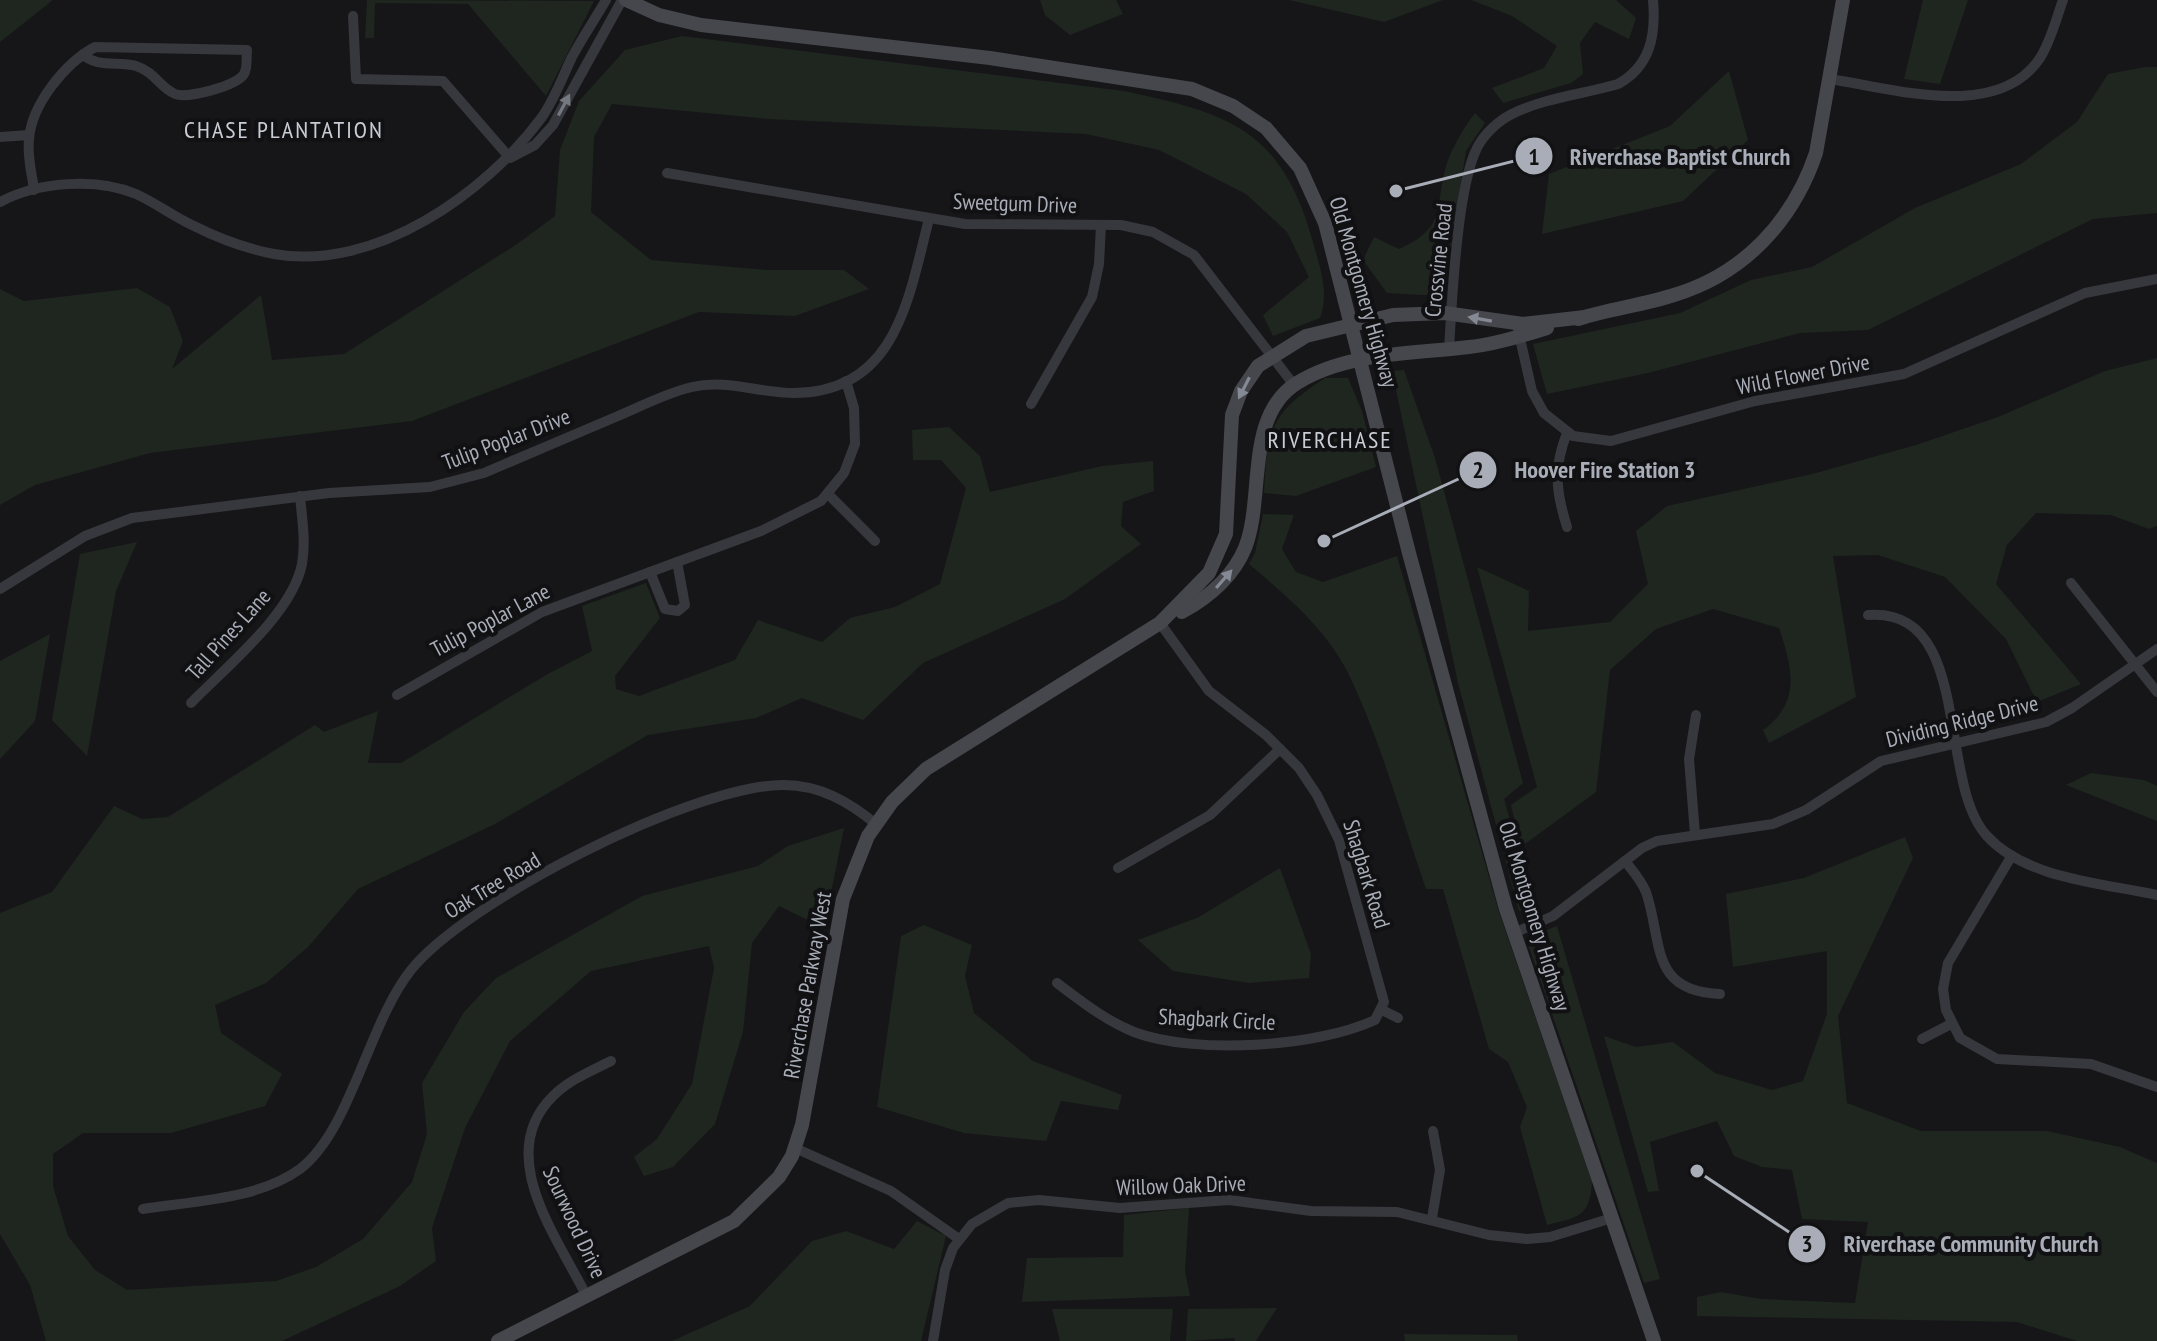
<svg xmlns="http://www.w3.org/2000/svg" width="2157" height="1341" viewBox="0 0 2157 1341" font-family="'PT Sans Narrow',sans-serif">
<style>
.green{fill:#1e261f}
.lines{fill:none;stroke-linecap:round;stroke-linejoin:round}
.street{stroke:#37383d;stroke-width:10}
.secondary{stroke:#45474d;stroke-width:14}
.oneway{fill:#757881}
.oneway2{fill:#858993}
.labels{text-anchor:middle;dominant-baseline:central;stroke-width:8;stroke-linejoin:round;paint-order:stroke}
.street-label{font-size:22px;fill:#a8adb8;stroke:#111113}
.neighbourhood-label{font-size:24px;letter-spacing:2px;fill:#c9ccd4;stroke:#111113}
.leader{fill:none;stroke:#a8adb8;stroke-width:3}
.callout-dot{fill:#a8adb8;stroke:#111113;stroke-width:3}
.mark-label{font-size:24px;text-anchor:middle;font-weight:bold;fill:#111}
.callout-label{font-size:24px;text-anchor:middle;font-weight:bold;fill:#a8adb8;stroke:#111113;stroke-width:8;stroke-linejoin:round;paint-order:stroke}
</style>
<rect width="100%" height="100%" fill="#161618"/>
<!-- green -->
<g class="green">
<polygon points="0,0 53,0 0,42"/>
<polygon points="367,0 594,1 546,96 468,4 375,3 374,38 365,38"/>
<polygon points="1040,0 1116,0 1123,14 1070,35 1045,15"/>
<polygon points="1289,0 1443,0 1384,22"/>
<polygon points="1471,0 1616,0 1636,18 1629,39 1595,22 1580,43 1583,74 1571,83 1503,103 1492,88 1544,68 1557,46 1512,16"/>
<polygon points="1923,0 1968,0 1940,84 1904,79"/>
<path d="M682 36 1124 91C1232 114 1283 130 1314 246 1321 270 1329 294 1320 318L1273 336 1263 315 1309 277 1287 232 1246 194 1159 150 1086 134 768 119 612 104 594 137 591 212 651 260 767 270H844L869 289 795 316 699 312 412 421 150 453 35 485 0 505V289L24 301 137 288 170 307 183 341 172 369 261 295 272 360 344 354 517 244 555 216 560 150 579 101 625 50Z"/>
<polygon points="2145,67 2157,67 2157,213 2093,219 1868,330 1800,333 1648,373 1547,394 1533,344 1680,313 1751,280 1812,267 1915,208 2021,164 2077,122 2108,74"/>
<polygon points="1729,71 1748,140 1683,201 1542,234 1549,174 1670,126"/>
<path d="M1475 113 1485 123 1466 151 1443 296 1387 293 1363 260 1374 237 1399 249C1448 228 1434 206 1447 163 1453 146 1464 127 1475 113Z"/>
<path d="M2157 358V526L2149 529 2111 515 2036 513 2007 545 1996 584 2081 684 2037 702 2006 639 1945 577 1878 555 1833 556 1856 697 1769 743 1763 730C1802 702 1792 667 1779 628L1713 609 1656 629 1610 670 1596 792 1521 847 1511 805 1537 787 1477 567 1529 591 1528 631 1610 622 1648 584 1636 531 1667 506 1816 473 1916 445 1998 417 2105 371Z"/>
<polygon points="1404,370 1435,458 1523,783 1504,799 1535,908 1519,911 1458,683 1392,371"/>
<path d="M1325 378H1348L1362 411 1376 467 1296 496 1264 493C1267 428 1270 414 1325 378Z"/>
<polygon points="949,427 980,456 990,492 1102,466 1153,461 1154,491 1123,502 1121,526 1141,544 1065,599 923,663 863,720 802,698 756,718 648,735 495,824 358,889 308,947 266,983 215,1005 221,1033 282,1074 265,1106 171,1133 83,1133 53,1154 53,1186 68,1236 95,1270 127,1290 276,1281 316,1267 363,1239 412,1182 427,1134 422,1083 464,1012 496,978 642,896 758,866 788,846 844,828 824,928 779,906 752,943 743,1032 715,1124 673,1167 644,1176 634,1157 657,1139 692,1084 714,968 709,946 591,971 510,1041 465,1128 432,1228 436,1261 400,1286 282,1341 46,1341 30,1285 0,1234 0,913 52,892 114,806 142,819 168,817 315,725 324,732 378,711 368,763 401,763 546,675 592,651 582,606 646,583 660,618 615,676 616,689 639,696 735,660 758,620 822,642 850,618 895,607 940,584 966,488 941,460 913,460 912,430"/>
<path d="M1263 514 1294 515 1282 549 1296 572 1323 582 1397 556 1499 912 1592 1181C1590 1217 1579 1217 1547 1225L1520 1127 1527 1107 1508 1062 1489 1049 1443 889H1426C1401 817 1381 740 1347 671 1325 628 1285 595 1249 564L1255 553Z"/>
<polygon points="137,542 116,591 87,756 52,720 80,554"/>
<polygon points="50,634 35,721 0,759 0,661"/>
<polygon points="2091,773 2144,780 2157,786 2157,821 2066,785"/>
<polygon points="1905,837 1913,858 1838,1016 1847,1103 1921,1131 2047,1131 2120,1147 2157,1163 2157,1341 2077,1341 2017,1322 1697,1316 1697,1297 1721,1292 1761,1299 1855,1303 1868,1222 1802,1219 1792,1170 1762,1167 1734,1156 1717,1121 1650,1142 1659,1191 1648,1192 1604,1036 1636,1047 1673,1042 1715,1073 1772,1090 1803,1081 1827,1014 1827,951 1733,967 1726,894 1804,878"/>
<polygon points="1280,868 1311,954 1309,978 1249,983 1173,971 1138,940 1199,917"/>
<polygon points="924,925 972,945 965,976 974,1013 1033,1061 1122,1095 1118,1110 1061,1101 1046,1141 964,1133 877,1107 901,936"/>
<polygon points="1557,926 1660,1279 1644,1283 1526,938"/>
<polygon points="1189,1208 1185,1271 1190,1296 1022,1302 1027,1258 1123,1257 1124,1215"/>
<polygon points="917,1221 946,1236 921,1341 672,1341 750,1306 812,1241 846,1231 894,1249"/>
<polygon points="1277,1308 1256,1341 1235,1341 1234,1338 1186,1341 1188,1309"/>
<polygon points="1052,1309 1173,1309 1170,1341 1060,1341"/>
<polygon points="1404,1334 1517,1335 1518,1341 1405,1341"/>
</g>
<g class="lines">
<!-- street -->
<g class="street">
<polyline points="353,16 356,79 443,81 510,158"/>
<path d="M1830 79C1891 88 1998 122 2040 58 2051 41 2056 19 2063 0"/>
<polyline points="0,137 29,135"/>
<polyline points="512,157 535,145 553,125 622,0"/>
<polyline points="667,173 965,224 1121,225 1153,232 1194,255 1294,385"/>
<path d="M34 190C32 174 27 156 29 140 31 105 65 63 95 47L247 50C246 57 248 68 244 74 237 86 187 99 175 94 159 87 155 72 136 66 119 61 95 68 83 54"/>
<path d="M0 202C38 182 96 177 136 194 156 203 174 217 194 226 218 238 248 249 274 254 375 272 486 193 542 117 555 98 562 78 572 57 582 38 595 19 606 0"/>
<polyline points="1518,330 1532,391 1544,413 1573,436 1611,441 1755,401 1904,374 2085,293 2157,279"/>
<path d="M1449 349C1452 301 1457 188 1477 148 1484 134 1498 121 1512 114 1544 98 1584 94 1618 84 1651 66 1656 34 1653 0"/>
<polyline points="1031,404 1092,297 1099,264 1101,225"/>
<path d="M1567 433C1553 468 1556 492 1567 527"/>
<polyline points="829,495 875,541"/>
<polyline points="650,572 665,609 678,611 685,605 677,562"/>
<polyline points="2071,583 2157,692"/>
<path d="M0 589 85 536 132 518 329 493 430 487 484 473C529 454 573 435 618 416 642 406 666 393 692 387 727 379 759 393 794 393 897 393 909 296 929 219"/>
<path d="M1868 615C1974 607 1936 781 1987 836 2026 879 2103 883 2157 895"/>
<polyline points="397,695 542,612 761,531 821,501 844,473 855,444 854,408 846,381"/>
<path d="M191 703C226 667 292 614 302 564 306 541 302 519 300 496"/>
<polyline points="1695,834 1689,759 1696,715"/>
<polyline points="2011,857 1948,963 1943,989 1946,1010 1960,1038 1997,1059 2091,1064 2157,1087"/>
<path d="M1625 861C1633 871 1641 880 1646 892 1663 942 1649 991 1720 994"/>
<polyline points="1118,868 1210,815 1280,749"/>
<polyline points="1514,933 1553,916 1642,848 1657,841 1773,824 1806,810 1881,761 2046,722 2072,708 2157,649"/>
<path d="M1057 983C1081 1001 1106 1021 1134 1032 1195 1055 1317 1047 1375 1020L1384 1002 1339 840 1317 795 1299 768 1266 735 1209 691 1160 623"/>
<polyline points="1382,1010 1398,1018"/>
<polyline points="1922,1039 1951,1024"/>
<polyline points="795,1148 891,1191 959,1239"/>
<path d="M143 1209C193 1201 257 1200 300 1169 351 1130 368 1024 411 970 466 901 695 784 784 785 820 785 849 802 876 824"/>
<polyline points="1432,1218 1440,1170 1433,1131"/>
<path d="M587 1297C558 1238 493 1155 553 1096 569 1080 591 1071 611 1061"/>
<polyline points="933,1341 945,1270 953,1248 972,1224 1008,1203 1039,1200 1120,1208 1229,1200 1311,1211 1397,1212 1489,1235 1527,1239 1550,1237 1612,1218"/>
</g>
<!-- secondary -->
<g class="secondary">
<polyline points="626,0 659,15 701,25 990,58 1192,89 1233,106 1266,128 1300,168 1325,223 1409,553 1506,909 1654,1341"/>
<path d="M1578 319C1610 309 1643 305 1674 295 1744 274 1793 221 1816 153L1843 0"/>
<path d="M1182 612C1209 597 1233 577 1245 548 1265 498 1244 416 1297 383 1347 352 1413 354 1469 347 1496 344 1522 336 1547 328"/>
<polyline points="498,1341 734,1221 779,1177 792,1156 802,1125 843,899 868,836 892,802 926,769 1160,623 1209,573 1226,534 1232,415 1241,391 1258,366 1306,336 1393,315 1445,313 1523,324 1585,317"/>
</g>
</g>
<!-- one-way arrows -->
<defs><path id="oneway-solid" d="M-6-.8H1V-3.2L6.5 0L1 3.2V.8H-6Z" transform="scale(2)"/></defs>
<use class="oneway" href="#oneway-solid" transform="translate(564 105) rotate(-62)"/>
<g class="oneway2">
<use href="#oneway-solid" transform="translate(1480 319) rotate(-170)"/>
<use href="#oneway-solid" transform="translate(1244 388) rotate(117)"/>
<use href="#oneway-solid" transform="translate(1224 579) rotate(-49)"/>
</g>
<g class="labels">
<!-- street labels -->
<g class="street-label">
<text transform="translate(1015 203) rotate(2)">Sweetgum Drive</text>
<text transform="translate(1438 260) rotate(-84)">Crossvine Road</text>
<text transform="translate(1364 292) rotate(74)">Old Montgomery Highway</text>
<text transform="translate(1803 374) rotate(-11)">Wild Flower Drive</text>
<text transform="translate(506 439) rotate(-21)">Tulip Poplar Drive</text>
<text transform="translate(490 620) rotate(-28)">Tulip Poplar Lane</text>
<text transform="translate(228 634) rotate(-48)">Tall Pines Lane</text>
<text transform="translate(1962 721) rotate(-14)">Dividing Ridge Drive</text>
<text transform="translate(1367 874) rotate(73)">Shagbark Road</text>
<text transform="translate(492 885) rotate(-31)">Oak Tree Road</text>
<text transform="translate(1535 916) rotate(73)">Old Montgomery Highway</text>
<text transform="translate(807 985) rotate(-80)">Riverchase Parkway West</text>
<text transform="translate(1217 1019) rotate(3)">Shagbark Circle</text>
<text transform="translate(1181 1185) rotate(-2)">Willow Oak Drive</text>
<text transform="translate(575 1222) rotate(65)">Sourwood Drive</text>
</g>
<!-- neighbourhood labels -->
<g class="neighbourhood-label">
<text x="284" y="129">CHASE PLANTATION</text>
<text x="1330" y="439">RIVERCHASE</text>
</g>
</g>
<!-- callouts -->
<path class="leader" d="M1396 191L1534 156M1324 541L1478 470M1697 1171L1807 1244"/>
<g class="callout-dot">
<circle cx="1396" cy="191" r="8"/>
<circle cx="1324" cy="541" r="8"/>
<circle cx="1697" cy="1171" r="8"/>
<circle cx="1534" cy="156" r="20"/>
<circle cx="1478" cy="470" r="20"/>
<circle cx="1807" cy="1244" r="20"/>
</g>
<g class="mark-label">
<text x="1534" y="165">1</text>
<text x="1478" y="478">2</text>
<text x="1807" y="1252">3</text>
</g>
<g class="callout-label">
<text x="1680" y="165">Riverchase Baptist Church</text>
<text x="1605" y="478">Hoover Fire Station 3</text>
<text x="1971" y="1252">Riverchase Community Church</text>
</g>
</svg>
